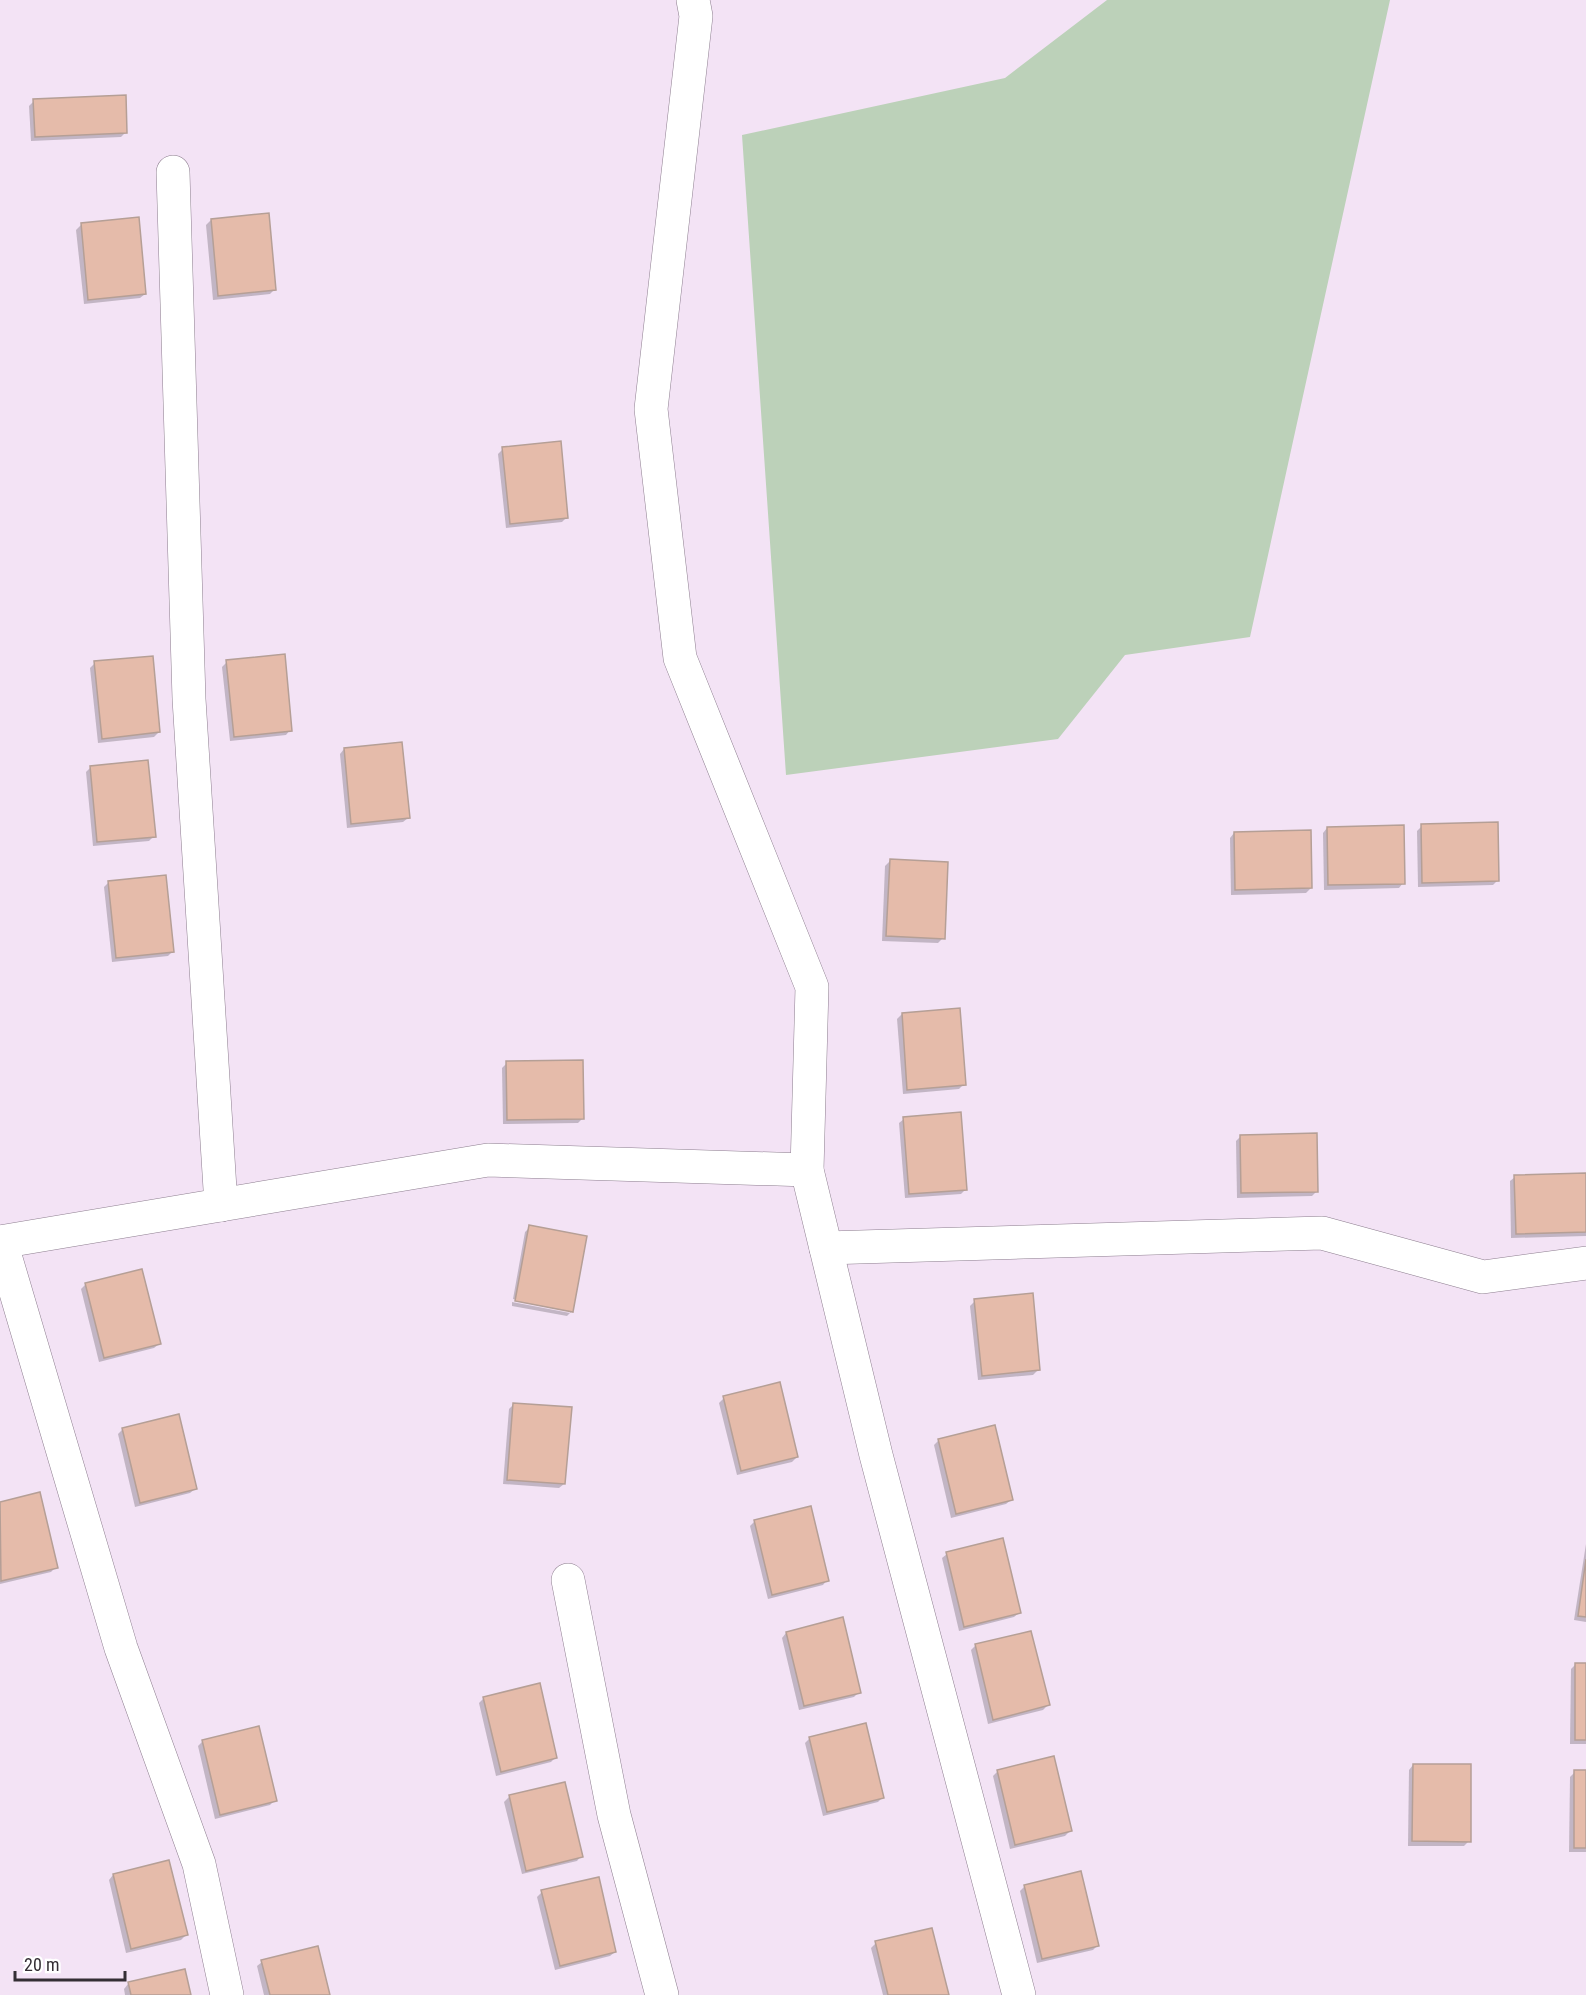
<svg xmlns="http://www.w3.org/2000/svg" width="1586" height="1995" viewBox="0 0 1586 1995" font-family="'Roboto Condensed',sans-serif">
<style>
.green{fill:#bcd1b9}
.shadow{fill:#0003}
.building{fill:#e5bbaa;stroke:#b59f96;stroke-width:1.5}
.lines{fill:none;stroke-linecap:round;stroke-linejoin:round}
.street-casing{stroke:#8d7e8f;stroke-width:34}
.secondary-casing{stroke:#8d7e8f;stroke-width:34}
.street{stroke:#fff;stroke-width:33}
.secondary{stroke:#fff;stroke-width:33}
</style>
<rect width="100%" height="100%" fill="#f3e3f5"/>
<!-- green -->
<polygon class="green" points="1107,0 1390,0 1250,637 1125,655 1058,739 786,775 742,135 1005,78"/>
<!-- shadow -->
<g class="shadow">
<polygon points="34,101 126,132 121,137 31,141 29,106"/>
<polygon points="211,220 275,289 270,294 213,300 206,225"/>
<polygon points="81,225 145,294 140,298 84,304 76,230"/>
<polygon points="503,449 567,517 562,522 506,528 498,454"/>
<polygon points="227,662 290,730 286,735 230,741 222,667"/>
<polygon points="95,663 159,732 154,737 98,743 90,668"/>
<polygon points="344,749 408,818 403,822 347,828 340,754"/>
<polygon points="91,767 154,836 149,841 93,846 86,772"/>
<polygon points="1422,826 1498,880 1493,885 1418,887 1417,831"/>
<polygon points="1327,828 1403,883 1399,888 1324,890 1323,833"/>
<polygon points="1234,833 1311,888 1306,893 1231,895 1230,838"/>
<polygon points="890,861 943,938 938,943 882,941 885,866"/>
<polygon points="109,882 173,951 168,956 112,962 104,887"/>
<polygon points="902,1014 964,1084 959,1089 903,1094 897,1019"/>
<polygon points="507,1063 583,1118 578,1123 503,1124 502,1068"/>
<polygon points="904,1119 966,1189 961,1194 905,1198 899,1123"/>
<polygon points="1241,1136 1317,1191 1312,1196 1237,1198 1236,1141"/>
<polygon points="1586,1175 1586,1236 1511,1238 1510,1181 1515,1177"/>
<polygon points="530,1227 572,1311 570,1313 570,1310 513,1299 525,1232"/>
<polygon points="86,1284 159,1344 154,1348 99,1362 81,1289"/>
<polygon points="975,1301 1038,1370 1033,1375 978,1380 970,1306"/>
<polygon points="512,1302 570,1313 567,1316 512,1306"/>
<polygon points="724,1398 797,1457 792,1462 737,1475 719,1403"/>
<polygon points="514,1404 564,1484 559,1488 503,1484 509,1409"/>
<polygon points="123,1429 195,1489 190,1493 135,1507 118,1434"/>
<polygon points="939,1440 1011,1500 1006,1504 951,1518 934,1445"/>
<polygon points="39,1494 56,1567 51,1572 0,1584 0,1504"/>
<polygon points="755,1521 827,1580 823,1585 768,1599 750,1526"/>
<polygon points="1586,1544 1586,1622 1574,1620"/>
<polygon points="947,1554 1019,1613 1014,1617 959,1631 942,1558"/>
<polygon points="786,1633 859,1692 854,1697 799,1710 782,1638"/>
<polygon points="975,1646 1048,1705 1043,1710 988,1724 971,1650"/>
<polygon points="1576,1664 1586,1664 1586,1744 1570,1744 1571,1669"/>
<polygon points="484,1698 556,1757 551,1762 496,1776 479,1703"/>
<polygon points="810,1738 882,1798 878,1802 823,1816 805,1743"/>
<polygon points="203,1741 275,1800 270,1805 215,1819 198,1746"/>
<polygon points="1413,1765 1469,1841 1464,1846 1408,1846 1409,1770"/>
<polygon points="998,1771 1070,1831 1065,1836 1010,1849 993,1776"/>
<polygon points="1575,1772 1586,1772 1586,1852 1569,1852 1570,1777"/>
<polygon points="564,1783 581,1856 577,1861 522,1874 504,1802 509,1797"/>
<polygon points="113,1875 186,1935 181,1940 126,1953 109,1880"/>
<polygon points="1025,1886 1098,1945 1093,1950 1037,1963 1020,1891"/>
<polygon points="542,1892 615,1952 610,1956 555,1970 537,1897"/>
<polygon points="876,1943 947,1995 883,1995 871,1948"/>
<polygon points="262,1962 328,1995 264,1995 257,1966"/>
<polygon points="128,1984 189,1995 125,1995 124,1989"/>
</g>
<!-- building -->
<g class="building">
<polygon points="126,95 127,133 35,137 33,99"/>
<polygon points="269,213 276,290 218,296 211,219"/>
<polygon points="139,217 146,294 88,300 81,223"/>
<polygon points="561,441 568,518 510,524 502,447"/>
<polygon points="285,654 292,731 234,737 226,660"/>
<polygon points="153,656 160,732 102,739 94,661"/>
<polygon points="402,742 410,818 351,824 344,748"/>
<polygon points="148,760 156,837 97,842 90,766"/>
<polygon points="1498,822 1499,881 1422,883 1421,824"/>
<polygon points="1404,825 1405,884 1328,885 1327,827"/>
<polygon points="1311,830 1312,888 1235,890 1234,832"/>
<polygon points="890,859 948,862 945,939 886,936"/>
<polygon points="166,875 174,952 116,958 108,881"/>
<polygon points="960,1008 966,1085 907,1090 902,1013"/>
<polygon points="583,1060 584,1119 507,1120 506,1061"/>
<polygon points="961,1112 967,1190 909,1194 903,1117"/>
<polygon points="1317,1133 1318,1192 1241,1193 1240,1135"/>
<polygon points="1586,1173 1586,1232 1516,1234 1514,1175"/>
<polygon points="529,1225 587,1236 573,1312 515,1301"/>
<polygon points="142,1269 161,1344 104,1358 85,1283"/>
<polygon points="1033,1293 1040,1370 982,1376 974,1299"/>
<polygon points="780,1382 798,1457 741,1471 723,1396"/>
<polygon points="513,1403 572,1407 565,1484 507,1480"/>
<polygon points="179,1414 197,1489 140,1503 122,1428"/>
<polygon points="995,1425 1013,1500 956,1514 938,1439"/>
<polygon points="40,1492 58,1568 1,1581 0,1502"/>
<polygon points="811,1506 829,1581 772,1595 754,1520"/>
<polygon points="1003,1538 1021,1613 964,1627 946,1552"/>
<polygon points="1586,1559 1586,1617 1578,1616"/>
<polygon points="843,1617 861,1693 804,1706 786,1632"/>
<polygon points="1031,1631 1050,1705 993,1720 975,1644"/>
<rect x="1575" y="1663" width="11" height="77"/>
<polygon points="540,1683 557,1758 501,1772 483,1697"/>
<polygon points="866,1723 884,1798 827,1812 809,1737"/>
<polygon points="259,1726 277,1801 220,1815 202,1740"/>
<polygon points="1054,1756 1072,1831 1015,1845 997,1770"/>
<polygon points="1413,1764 1471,1764 1471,1842 1412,1841"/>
<rect x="1574" y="1770" width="12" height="78"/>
<polygon points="565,1782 583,1857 526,1871 509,1795"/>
<polygon points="169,1860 188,1935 131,1949 113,1874"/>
<polygon points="1081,1871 1099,1946 1042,1959 1024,1885"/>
<polygon points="599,1877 616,1952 560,1966 541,1890"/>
<polygon points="932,1928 949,1995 888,1995 875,1941"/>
<polygon points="318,1946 330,1995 270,1995 261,1960"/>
<polygon points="185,1969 191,1995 131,1995 128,1982"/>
</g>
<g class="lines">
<!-- street casing -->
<g class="street-casing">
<g id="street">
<polyline points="173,172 189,699 221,1205"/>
<polyline points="0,1242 488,1160 807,1170"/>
<polyline points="1,1242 121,1648 199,1864 227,1995"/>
<polyline points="826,1248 1322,1233 1483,1277 1586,1263"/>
<polyline points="568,1580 614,1815 662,1995"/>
</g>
</g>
<!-- secondary casing -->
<g class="secondary-casing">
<polyline id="secondary" points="693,0 696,16 651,409 680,658 812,987 807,1170 876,1455 1019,1995"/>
</g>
<!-- street -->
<use href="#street" class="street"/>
<!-- secondary -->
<use href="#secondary" class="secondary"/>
</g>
<!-- scale -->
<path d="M15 1971v9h110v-9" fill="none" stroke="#342e34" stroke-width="3"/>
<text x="24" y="1971" font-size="18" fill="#342e34" stroke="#ffffff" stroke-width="4.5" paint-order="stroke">20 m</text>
</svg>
